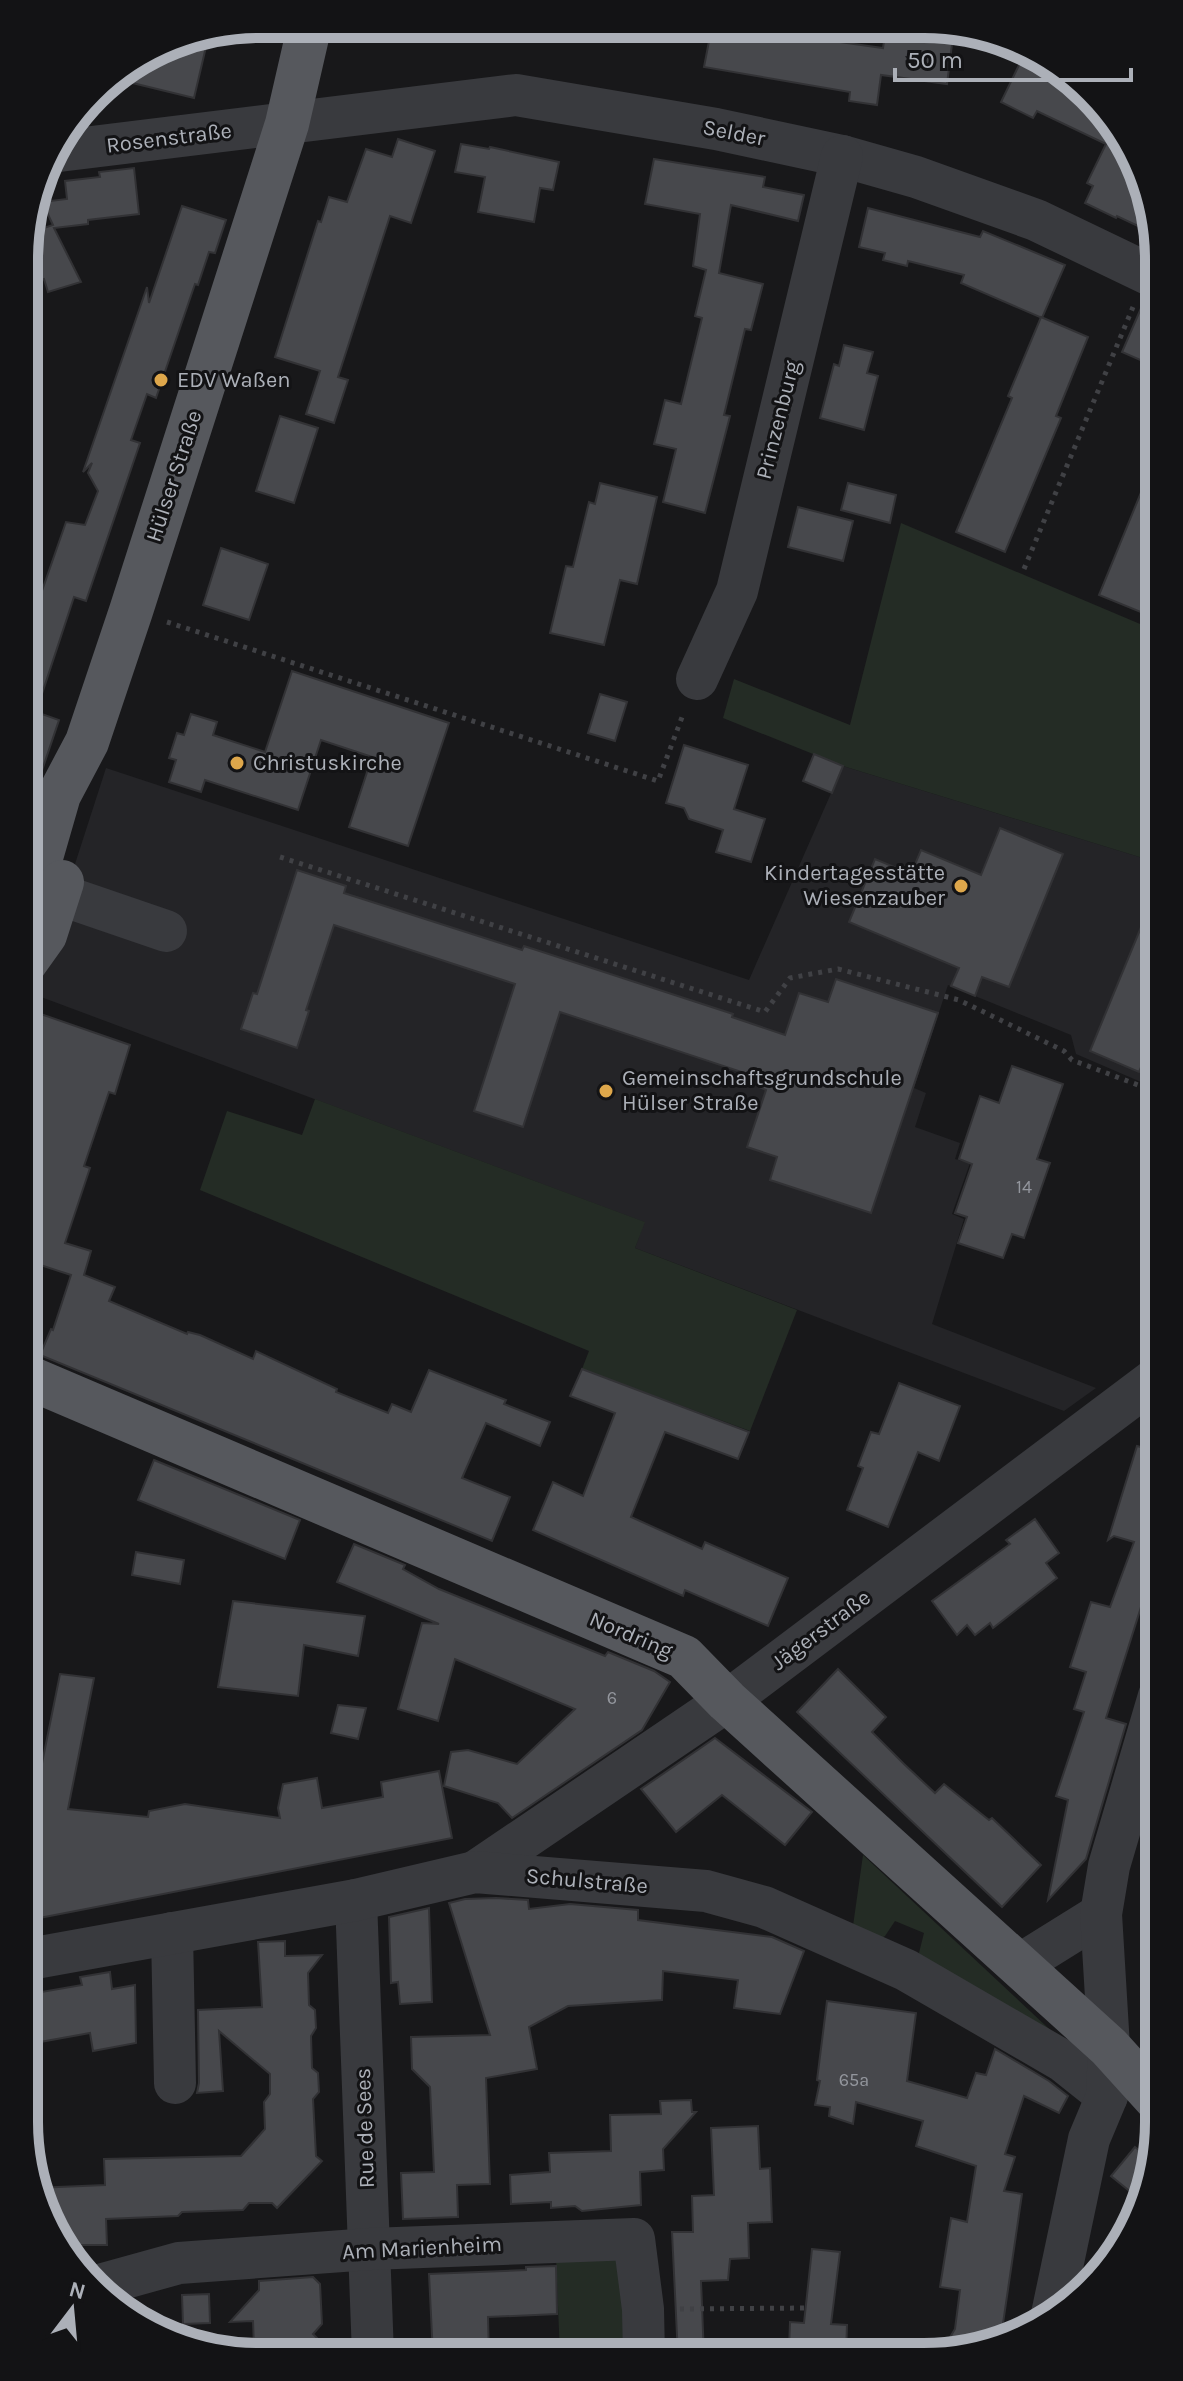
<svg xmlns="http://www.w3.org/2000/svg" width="1183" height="2381" viewBox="0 0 1183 2381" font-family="Karla,sans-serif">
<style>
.built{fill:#242427}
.green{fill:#242c25}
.building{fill:#47484c;stroke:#323235;stroke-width:2}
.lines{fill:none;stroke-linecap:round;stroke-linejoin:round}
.path{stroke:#404145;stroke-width:5;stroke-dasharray:4 6;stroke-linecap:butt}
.minor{stroke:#393a3e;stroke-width:42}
.major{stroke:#56585d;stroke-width:44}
.poi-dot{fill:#dea74b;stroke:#131315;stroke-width:3}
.labels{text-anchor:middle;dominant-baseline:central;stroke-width:6;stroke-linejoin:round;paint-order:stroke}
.number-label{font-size:18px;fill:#93969d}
.street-label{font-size:22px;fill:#acb0b8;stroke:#131315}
.poi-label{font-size:22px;fill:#acb0b8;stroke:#131315;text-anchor:start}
.rim{fill:none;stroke:#acb0b8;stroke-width:10}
</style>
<rect width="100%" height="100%" fill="#18181a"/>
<!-- built -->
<polygon class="built" points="843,766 1159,863 1159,1082 1148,1085 1076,1054 1071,1035 948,985 914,1088 926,1093 915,1127 960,1143 955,1159 970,1163 952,1214 964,1219 932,1324 1096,1388 1064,1411 635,1248 644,1222 33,994 106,768 749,980"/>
<!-- green -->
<g class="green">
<polygon points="901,523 1159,632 1159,863 843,766 723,718 734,679 850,725"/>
<polygon points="315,1099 645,1222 635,1248 797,1310 750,1431 582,1369 589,1351 200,1190 227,1111 302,1135"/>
<polygon points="863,1855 1076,2054 925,1969 919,1953 924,1933 895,1921 885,1936 874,1943 852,1933"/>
<polygon points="556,2256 621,2260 630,2356 560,2356"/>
</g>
<!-- building -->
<g class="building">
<polygon points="746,27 813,27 811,38 883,48 886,28 953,36 947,84 881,75 877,105 849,101 850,92 704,67 711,31 744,37"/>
<polygon points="209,34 194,98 112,78 170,42"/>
<polygon points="1020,63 1039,72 1042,64 1080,84 1147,184 1154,231 1142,225 1140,227 1117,216 1116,218 1085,203 1093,186 1087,183 1106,144 1037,111 1033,118 1001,102"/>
<polygon points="398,139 435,151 411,223 390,216 338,377 348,380 334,423 306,414 320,371 275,357 318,221 321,222 329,197 347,202 366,149 392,157"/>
<polygon points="461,144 489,149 490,147 559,162 553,190 540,188 534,222 478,212 485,177 455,172"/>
<polygon points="654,159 765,177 763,187 804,195 798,221 731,205 719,273 763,284 751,330 745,329 724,415 730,416 705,513 663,502 676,449 654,444 665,400 681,404 702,318 695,316 706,270 693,266 700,214 645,204"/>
<polygon points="134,168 139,214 88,220 88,224 54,228 81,282 48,292 44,279 26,285 26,234 53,225 42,202 67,199 65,181 100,177 99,172"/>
<polygon points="182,206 226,220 215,253 209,252 198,285 195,284 156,398 147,394 131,440 140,443 86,601 74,597 36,712 59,720 30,806 25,806 26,602 37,605 66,522 85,525 98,491 88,473 92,463 83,472 147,287 149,303"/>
<polygon points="868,208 980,237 983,231 1065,265 1042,318 961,283 964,275 908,261 907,266 883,260 885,253 859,247"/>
<polygon points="1145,299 1159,303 1159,334 1147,363 1122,352"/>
<polygon points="1041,317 1088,337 1056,416 1061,418 1005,552 956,532 1012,398 1008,396"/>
<polygon points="844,345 873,352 867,373 878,376 864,430 820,418 834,364 839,366"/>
<polygon points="280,416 318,428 294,503 256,491"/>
<polygon points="1158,451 1159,588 1148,615 1099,595"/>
<polygon points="600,483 657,497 637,584 620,580 604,645 550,633 566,566 573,567 589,502 595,504"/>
<polygon points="848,483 896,495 890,523 841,510"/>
<polygon points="798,507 853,521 843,561 788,547"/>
<polygon points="221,548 268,564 249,620 203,605"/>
<polygon points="292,671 449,723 408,846 349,827 372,757 321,740 298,810 205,780 201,792 169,782 176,760 169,758 177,733 184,735 191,714 217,722 213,735 265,752"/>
<polygon points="600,694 627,702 615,741 588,733"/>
<polygon points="684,745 748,765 734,809 765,819 751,862 716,852 723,830 689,819 684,808 666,803"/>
<polygon points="814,754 843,766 832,793 803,781"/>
<polygon points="1000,828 1063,854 1009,987 982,977 975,996 951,986 959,968 849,922 875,859 911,874 921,850 981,875"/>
<polygon points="297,870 346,886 344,893 522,950 524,946 598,970 733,1014 732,1017 785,1035 799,993 828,1002 836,979 938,1013 871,1213 770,1180 777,1157 747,1147 766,1090 757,1086 760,1078 560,1012 523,1127 474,1111 515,984 334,925 306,1010 309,1011 297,1048 241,1029 253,993 257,994"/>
<polygon points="1158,886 1159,1044 1152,1042 1139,1072 1090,1051"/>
<polygon points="35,1012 130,1045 115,1094 109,1092 84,1166 90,1168 65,1243 91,1251 84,1275 115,1287 109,1301 187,1334 188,1332 200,1335 253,1359 256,1351 337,1389 336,1392 388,1413 392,1404 411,1412 429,1370 506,1400 504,1404 550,1422 540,1446 486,1423 462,1478 510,1497 492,1541 40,1355 51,1329 53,1330 71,1275 25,1260 25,1042"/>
<polygon points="1012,1066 1063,1084 1037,1159 1050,1163 1024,1238 1012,1234 1003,1258 958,1243 967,1217 955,1213 972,1164 959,1159 980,1096 999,1103"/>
<polygon points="582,1369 749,1432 738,1459 665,1432 631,1517 702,1549 705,1542 788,1578 768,1626 685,1590 683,1596 533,1530 553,1482 583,1496 615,1413 570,1396"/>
<polygon points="899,1383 960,1406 939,1461 918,1452 888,1527 847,1510 863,1468 858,1466 871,1432 879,1434"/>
<polygon points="1137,1446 1159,1452 1159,1550 1106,1718 1126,1724 1086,1859 1048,1900 1068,1800 1056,1796 1084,1712 1074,1709 1086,1672 1070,1667 1091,1602 1110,1607 1134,1542 1114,1536 1108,1540"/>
<polygon points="154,1460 300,1520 285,1559 138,1500"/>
<polygon points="1035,1519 1059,1553 1046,1563 1057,1578 993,1628 990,1623 975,1635 967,1625 957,1635 932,1601 1010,1544 1006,1540"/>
<polygon points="354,1544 405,1565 403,1569 439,1589 605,1656 608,1652 654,1671 670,1682 642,1730 512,1818 498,1803 444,1786 451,1752 468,1750 517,1764 575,1709 455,1659 438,1721 398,1709 422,1623 439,1624 337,1582"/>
<polygon points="136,1552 184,1560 180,1584 132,1575"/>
<polygon points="233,1601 365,1616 358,1656 304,1645 298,1696 218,1687"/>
<polygon points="838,1669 886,1717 872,1732 904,1764 935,1793 944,1784 989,1820 992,1818 1041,1865 1002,1907 797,1712"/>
<polygon points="60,1674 94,1678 68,1809 148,1817 149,1811 185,1804 280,1818 278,1808 283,1784 317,1778 322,1808 383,1797 381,1782 439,1771 452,1838 24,1921 24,1809 33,1808"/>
<polygon points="338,1705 366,1708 358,1739 331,1733"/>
<polygon points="715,1738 812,1812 785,1845 722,1795 676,1832 641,1789"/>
<polygon points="496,1898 528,1900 529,1909 570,1904 638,1910 638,1920 772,1937 804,1951 780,2014 734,2008 738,1980 663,1971 662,2000 568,2006 529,2027 537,2069 486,2078 490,2184 457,2185 458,2217 403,2219 401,2173 434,2172 430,2087 412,2069 411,2037 490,2035 449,1903 465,1899"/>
<polygon points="429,1908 432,2002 400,2004 398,1982 391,1983 389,1917"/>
<polygon points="285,1941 285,1956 322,1955 308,1973 309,2005 315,2010 316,2028 311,2036 312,2068 318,2073 319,2092 313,2099 316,2156 322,2161 277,2208 272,2203 249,2203 243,2210 182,2212 178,2216 106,2219 107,2245 68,2245 36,2197 35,2188 105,2185 104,2159 241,2156 265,2129 264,2102 270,2094 270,2074 219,2031 223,2091 197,2093 199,2083 198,2010 262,2007 258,1942"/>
<polygon points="110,1972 112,1989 135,1985 136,2043 93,2051 90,2033 40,2042 39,2038 24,2039 24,1995 82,1985 80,1977"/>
<polygon points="827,2001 916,2013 907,2081 967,2098 976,2073 986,2075 995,2049 1049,2081 1068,2096 1059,2113 1024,2096 1005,2154 1015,2157 1004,2191 1022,2194 1000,2344 940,2354 955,2329 960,2290 940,2287 951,2218 967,2222 976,2166 916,2146 923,2121 856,2102 853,2124 829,2116 830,2107 815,2105 820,2081 817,2080"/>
<polygon points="691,2100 692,2112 696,2112 663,2149 664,2170 640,2172 641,2205 582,2211 575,2206 551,2208 551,2202 511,2204 510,2175 550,2172 549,2153 611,2151 610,2115 661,2114 660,2101"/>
<polygon points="758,2126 760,2169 770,2168 772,2222 748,2223 749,2258 730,2259 728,2280 701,2281 704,2356 678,2356 672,2232 693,2232 692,2196 714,2195 711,2128"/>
<polygon points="1135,2147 1153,2161 1143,2202 1111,2176"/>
<polygon points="812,2249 840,2252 831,2324 847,2325 846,2353 789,2350 790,2322 804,2323"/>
<polygon points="556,2266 557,2314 488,2317 489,2356 433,2356 429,2274 526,2270 526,2267"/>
<polygon points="313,2277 320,2284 322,2324 313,2334 334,2355 262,2355 254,2347 253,2321 230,2322 259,2290 259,2281"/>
<polygon points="209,2294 210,2323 183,2324 182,2295"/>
</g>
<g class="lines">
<!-- path -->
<g class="path">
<polyline points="1024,569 1133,307"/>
<polyline points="167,622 658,781 684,712"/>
<polyline points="280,857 765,1012 790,978 838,969 959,1000 1064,1051 1072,1060 1146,1088 1159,1064"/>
<polyline points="680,2309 807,2308"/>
</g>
<!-- minor -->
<g class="minor">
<polyline points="51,152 516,95 716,129 842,156 916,177 1036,220 1159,279"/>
<polyline points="697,679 737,591 842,156"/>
<polyline points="58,894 166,931"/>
<polyline points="475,1872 727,1701 1159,1376"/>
<polyline points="356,1900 373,2355"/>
<polyline points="172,1933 175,2083"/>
<polyline points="24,1960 356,1900 475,1872 706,1891 764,1907 906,1970 1063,2061 1107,2096"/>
<polyline points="1019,1965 1101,1914"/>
<polyline points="96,2286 179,2263 370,2249 634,2239 643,2309 644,2356"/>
<polyline points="1051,2319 1089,2139 1107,2096 1109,2047 1101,1914 1109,1866 1159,1696"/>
</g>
<!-- major -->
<g class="major">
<polyline points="25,913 59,795 87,742 131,611 287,124 310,24"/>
<polyline points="25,963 45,935 62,882"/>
<polyline points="25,1376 684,1657 727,1701 1109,2047 1158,2101"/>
</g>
</g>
<!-- markers -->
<g class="poi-dot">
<circle cx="161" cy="380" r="8"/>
<circle cx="237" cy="763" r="8"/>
<circle cx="961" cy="886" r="8"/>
<circle cx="606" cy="1091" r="8"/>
</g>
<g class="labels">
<!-- number labels -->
<g class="number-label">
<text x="1024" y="1187">14</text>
<text x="612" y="1698">6</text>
<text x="854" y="2080">65a</text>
</g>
<!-- street labels -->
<g class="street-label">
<text transform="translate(734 133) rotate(11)">Selder</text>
<text transform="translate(169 138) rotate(-7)">Rosenstraße</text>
<text transform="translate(778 420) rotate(-76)">Prinzenburg</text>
<text transform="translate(174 476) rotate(-72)">Hülser Straße</text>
<text transform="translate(821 1630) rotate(-37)">Jägerstraße</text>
<text transform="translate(631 1635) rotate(23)">Nordring</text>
<text transform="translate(587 1881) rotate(5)">Schulstraße</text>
<text transform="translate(365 2128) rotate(-92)">Rue de Sees</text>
<text transform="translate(422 2248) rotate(-3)">Am Marienheim</text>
</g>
<!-- poi labels -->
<g class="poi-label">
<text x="177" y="380">EDV Waßen</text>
<text x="253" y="763">Christuskirche</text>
<text x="945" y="873" text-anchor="end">Kindertagesstätte<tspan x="945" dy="25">Wiesenzauber</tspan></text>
<text x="622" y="1078">Gemeinschaftsgrundschule<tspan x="622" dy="25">Hülser Straße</tspan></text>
</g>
</g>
<!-- crop -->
<path d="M0 0H1183V2381H0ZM259 38H924A221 221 0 0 1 1145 259V2122A221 221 0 0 1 924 2343H259A221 221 0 0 1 38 2122V259A221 221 0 0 1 259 38Z" fill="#131315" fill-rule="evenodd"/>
<path class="rim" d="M259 38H924A221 221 0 0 1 1145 259V2122A221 221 0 0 1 924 2343H259A221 221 0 0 1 38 2122V259A221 221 0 0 1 259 38Z"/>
<!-- north arrow -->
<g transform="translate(72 2309) rotate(16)" stroke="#131315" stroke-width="6" paint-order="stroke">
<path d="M0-6L14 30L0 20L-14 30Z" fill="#acb0b8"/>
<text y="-12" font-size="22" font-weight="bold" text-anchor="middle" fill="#acb0b8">N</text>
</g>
<!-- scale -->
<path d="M895 68v12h236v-12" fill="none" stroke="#acb0b8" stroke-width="4"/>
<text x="907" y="68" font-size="24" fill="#acb0b8" stroke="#131315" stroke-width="6" paint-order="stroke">50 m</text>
</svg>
